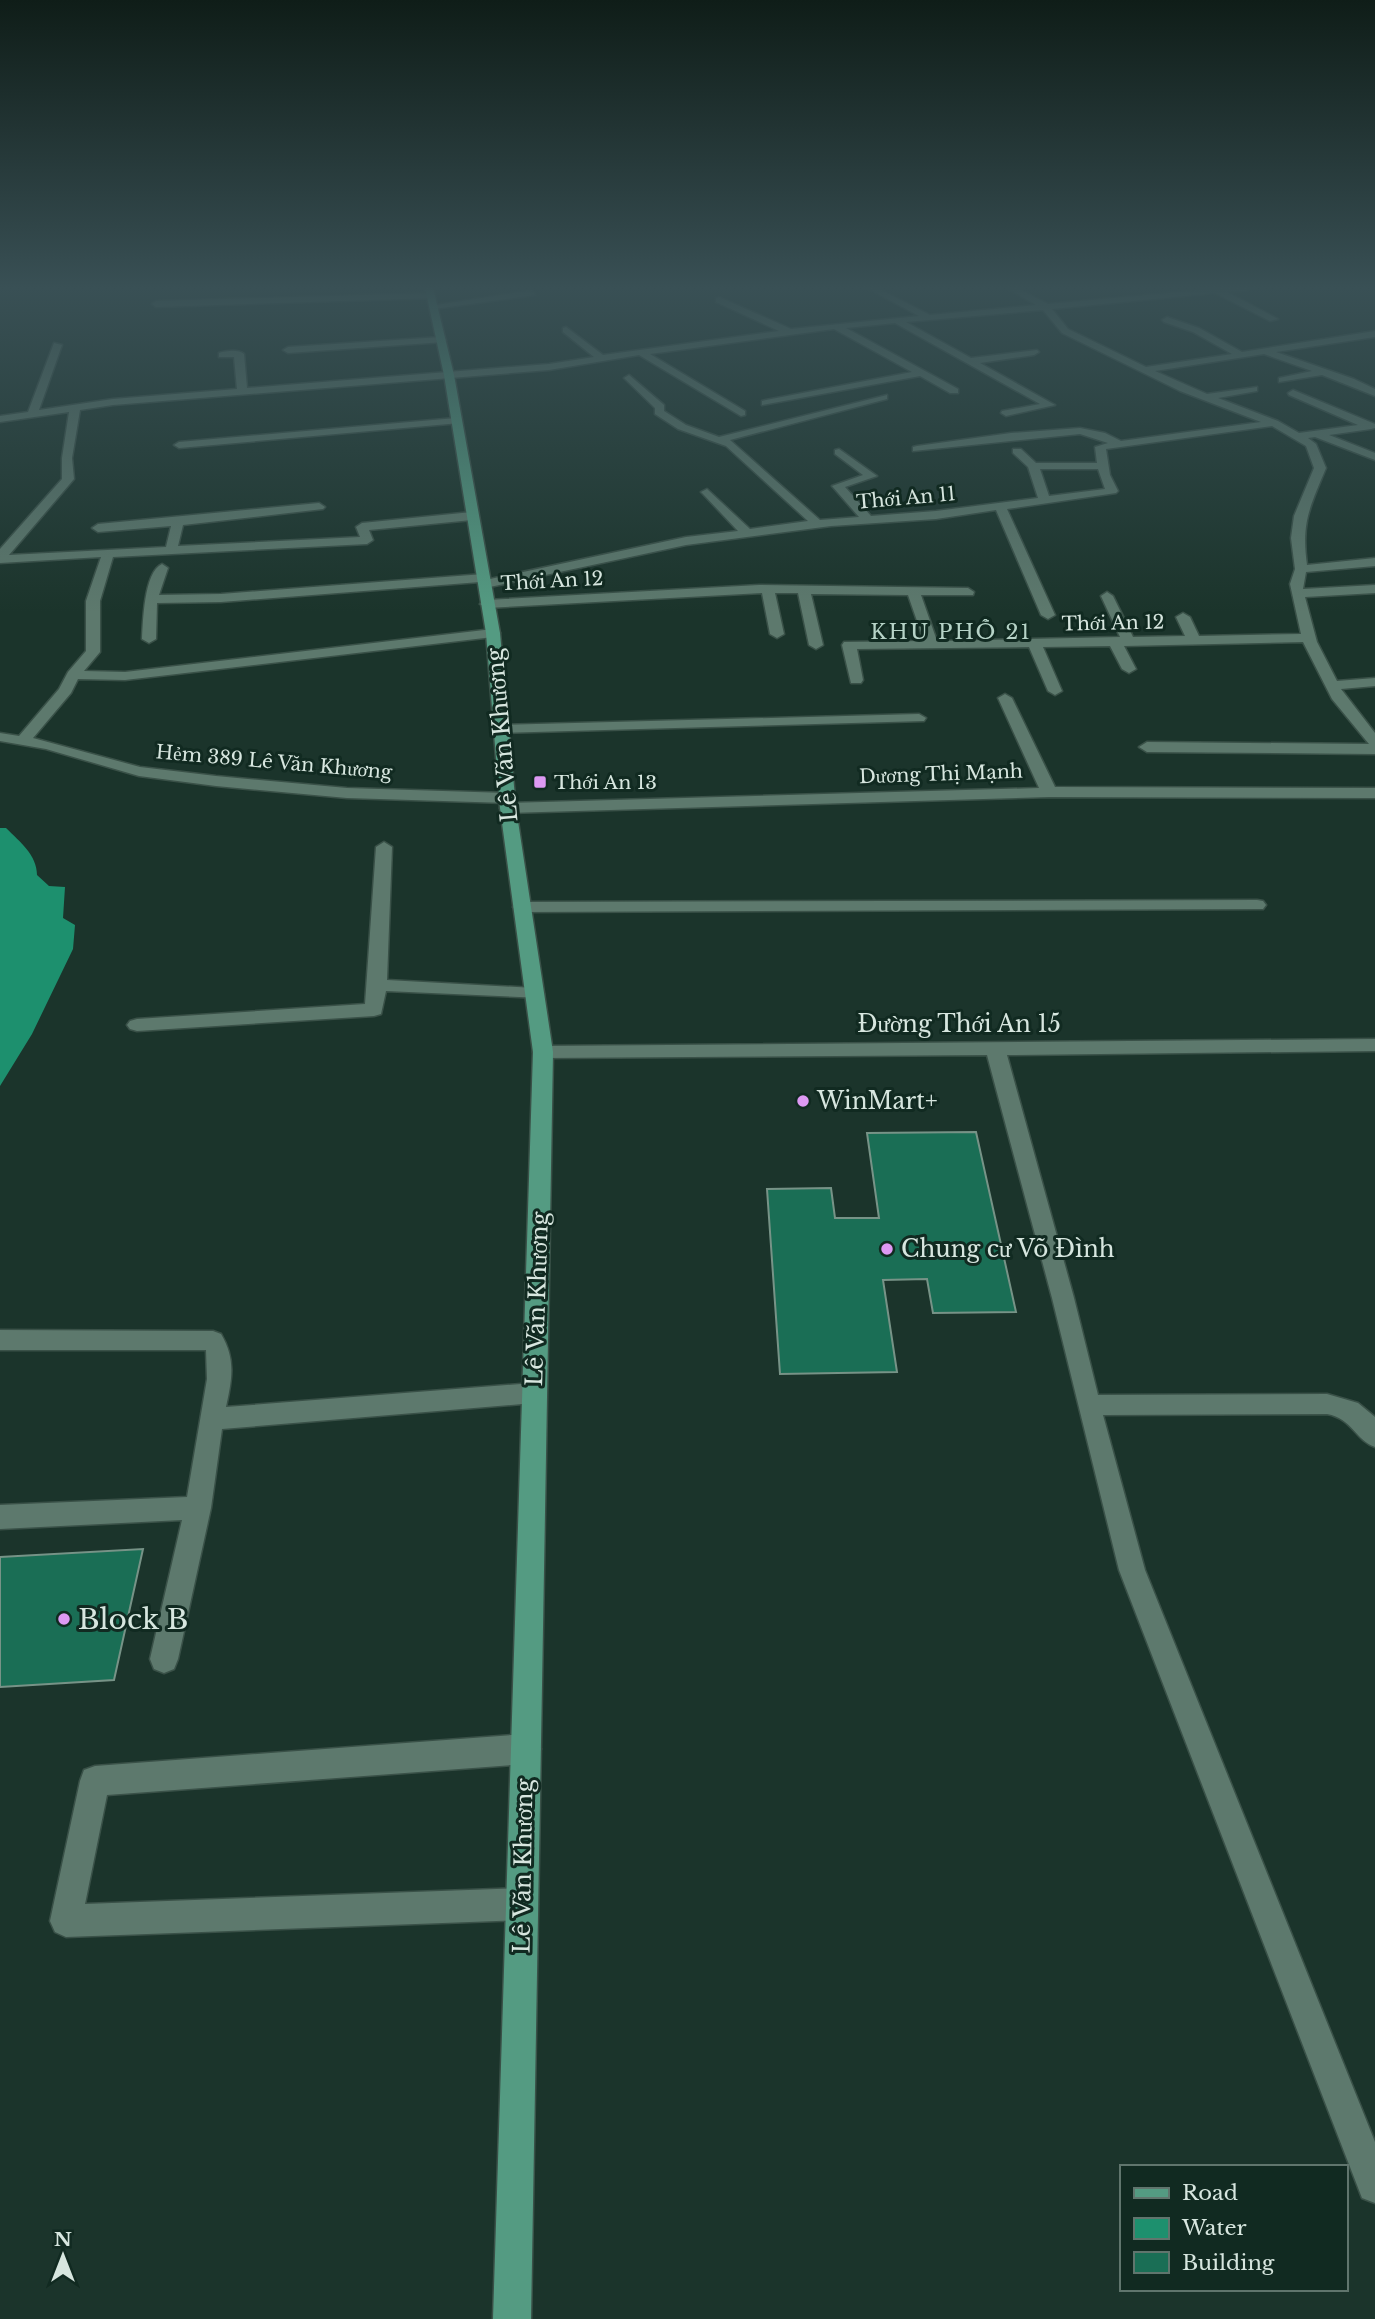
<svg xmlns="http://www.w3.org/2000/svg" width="1375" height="2319" viewBox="0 0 1375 2319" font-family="'Libre Baskerville',serif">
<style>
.water{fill:#1d906e}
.building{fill:#1a6e55;stroke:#779387;stroke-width:2}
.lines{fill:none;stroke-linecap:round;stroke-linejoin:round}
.minor-casing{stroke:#3a5148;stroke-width:3}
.major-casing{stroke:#3a5148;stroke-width:3}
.minor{fill:#5d796d;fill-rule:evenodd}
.major{fill:#549b82;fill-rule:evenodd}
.poi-dot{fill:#dd99f3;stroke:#112a21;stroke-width:2.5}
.labels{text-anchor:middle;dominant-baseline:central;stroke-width:6;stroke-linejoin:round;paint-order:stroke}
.far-street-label{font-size:19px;fill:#d7e6df;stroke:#112a21}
.far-poi-label{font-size:19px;fill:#d7e6df;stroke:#112a21;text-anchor:start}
.far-neighbourhood-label{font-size:21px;letter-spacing:2px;fill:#b6d3c7;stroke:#112a21}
.street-label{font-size:23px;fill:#d7e6df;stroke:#112a21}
.poi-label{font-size:23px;fill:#d7e6df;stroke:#112a21;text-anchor:start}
.near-poi-label{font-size:28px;fill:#d7e6df;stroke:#112a21;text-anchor:start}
</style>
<rect width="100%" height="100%" fill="#1b342b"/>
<!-- water -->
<path class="water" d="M0 828H6C20 842 37 855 37 875L49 886 65 887 63 918 75 925 73 949 32 1034 0 1086Z"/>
<!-- building -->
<g class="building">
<polygon points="976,1132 1016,1312 933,1313 927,1279 883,1280 897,1372 780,1374 767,1189 831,1188 835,1218 879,1218 867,1133"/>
<polygon points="143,1549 114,1680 0,1687 0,1557"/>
</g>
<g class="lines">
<!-- minor casing -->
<g class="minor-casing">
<g id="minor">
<path d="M867 288H877L930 315 1036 305 1007 288H1017L1048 304 1223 288H1250L1246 291 1227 292 1278 319 1270 321 1215 293 1052 309 1068 329 1146 367 1232 354 1193 332 1164 322 1162 320 1167 317 1199 328 1242 352 1375 331V337L1276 352 1354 379 1375 389V396L1322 375 1279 382V378L1312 371 1264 354 1155 371 1207 394 1257 387V391L1218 398 1278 421 1299 433 1358 425 1289 395 1288 393 1293 390 1375 424V428L1371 429 1329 435 1375 453V460L1315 437 1308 438 1316 444 1326 468C1310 507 1301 522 1307 565L1375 558V566L1306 572 1303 589 1375 585V593L1305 597 1317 642 1337 681 1375 678V686L1341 689 1375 733V754L1147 752 1139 747 1147 742 1369 744 1332 699 1303 642 1124 646 1136 669 1129 673 1122 669 1110 646 1043 647 1062 691 1055 695 1048 691 1029 647 857 649 863 680 861 683H851L842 645 844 642 924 641 908 595 811 594 823 645 816 649 809 645 798 593H775L784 634 777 638 770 634 762 593 487 608 480 604 487 600 759 585 968 588 974 592 973 595H921L937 641 1120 637 1101 596 1107 592 1113 596 1133 637 1185 636 1176 617 1183 613 1190 617 1199 636 1301 634 1290 584 1295 569 1291 538 1294 516 1314 468 1306 446 1272 426 1106 449 1110 475 1118 491 1116 493 1007 509 1055 615 1048 619 1041 615 996 510 936 519 831 526 686 545 485 588 480 587V582L221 602 157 603 156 639 149 643 142 639C143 621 144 572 162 564L168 568 159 595 221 594 484 574 488 575 490 579 686 537 738 531 703 494 701 492 707 489 750 529 808 521 726 446 678 429 655 414V408L624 378 629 375 664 405V411L686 425 719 437 887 395V399L730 440 820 520 859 517 832 486 863 475 835 454V450L839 449 877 476 845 487 871 516 936 511 1038 498 1028 467 1013 453V449H1021L1036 463H1097L1095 447 1108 443 1080 434 913 451V447L917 446 1011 433 1080 428 1105 433 1121 441 1261 422 1180 391 1062 333 1043 310 906 322 971 358 1037 350 1039 352 1034 355 980 363 1055 405 1006 416 1001 413 1002 411 1040 404 895 323 846 328 958 389V393H950L920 376 762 405V401L766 400 912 372 834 329 650 354 745 411V415L741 416 639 355 549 370 113 405 80 410 72 458 74 479 9 555 166 547 171 526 98 532 92 528 98 524 319 503 325 507 323 509 183 525 178 546 360 537 356 527 362 523 472 512 478 516 472 520 369 530 373 540 367 544 113 557 100 601V652L84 671 125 672 493 629 500 633 493 637 125 680 78 679 71 693 33 738 140 767 216 776 347 788 507 793 515 798 507 803 347 798 216 786 139 776 46 749 0 741V733L19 736 59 689 68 672 86 651V601L101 557 0 563V549L62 479V458L69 412 0 422V416L28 412 54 343 62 345 39 410 113 399 237 389 234 357H219V353C226 351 238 349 244 354L247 388 549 364 594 357 563 332V328L566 327 603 355 779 331 716 302V298L719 297 791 329 919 316ZM1040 469H1098L1105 489 1049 496Z"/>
<polygon points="532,290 535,295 434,309 430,306"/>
<polygon points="432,293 435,298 156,307 152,304 156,301"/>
<polygon points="441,337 446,340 444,342 288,353 283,350 288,347"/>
<polygon points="456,418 460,419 460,423 179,448 174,445 179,442"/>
<polygon points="1005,694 1012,698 1055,787 1375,788 1375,798 1049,797 508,813 500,808 508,803 1039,788 998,698"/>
<polygon points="919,714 926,718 924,721 501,733 494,729 501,725"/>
<polygon points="384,842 392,847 387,980 535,988 542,990 544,994 542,998 386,991 381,1014 374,1016 137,1031 130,1029 127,1025 130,1021 137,1019 365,1004 376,847"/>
<polygon points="1257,900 1263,901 1266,905 1263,909 522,912 513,907 522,902"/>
<path d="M1375 1039V1051L1007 1055 1074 1298 1098 1395 1327 1394 1358 1403 1375 1417V1447C1355 1440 1353 1419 1327 1414L1103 1415 1145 1570 1375 2142V2203L1362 2198 1357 2185 1119 1570 1052 1298 987 1055 543 1058 536 1057 533 1052 536 1047 543 1046Z"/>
<path d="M0 1330 213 1331 221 1334C236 1359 232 1380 226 1407L534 1383 543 1386 546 1393 543 1400 534 1403 222 1429 211 1508 178 1659 174 1669 164 1673 154 1669 150 1659 182 1520 0 1529V1505L187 1497 207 1379 206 1350H0Z"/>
<polygon points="526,1734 536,1739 541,1749 536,1759 526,1764 107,1795 85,1904 522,1888 533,1893 538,1904 533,1915 522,1920 66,1937 55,1932 50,1921 80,1781 84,1770 95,1766"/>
</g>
</g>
<!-- major casing -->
<g class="major-casing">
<polygon id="major" points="425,288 433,288 454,375 500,633 516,808 553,1052 531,2319 493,2319 533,1052 500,808 486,633 444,375"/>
</g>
<!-- minor -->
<use href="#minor" class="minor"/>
<!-- major -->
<use href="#major" class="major"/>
</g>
<!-- sky -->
<linearGradient id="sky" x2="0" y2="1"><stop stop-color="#0f1d18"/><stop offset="0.47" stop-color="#395055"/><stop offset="1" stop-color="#395055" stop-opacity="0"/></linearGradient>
<rect width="1375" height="612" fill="url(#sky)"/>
<!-- markers -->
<g class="poi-dot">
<rect x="533" y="775" width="14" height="14" rx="3.5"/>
<circle cx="803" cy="1101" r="7"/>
<circle cx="887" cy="1249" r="7"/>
<circle cx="64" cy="1619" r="7"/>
</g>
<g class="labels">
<!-- far-street labels -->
<g class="far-street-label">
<text transform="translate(906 498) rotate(-5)">Thới An 11</text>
<text transform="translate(552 581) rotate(-3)">Thới An 12</text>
<text transform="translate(1113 623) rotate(-1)">Thới An 12</text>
<text transform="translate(274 762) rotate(5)">Hẻm 389 Lê Văn Khương</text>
<text transform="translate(941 774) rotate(-2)">Dương Thị Mạnh</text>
</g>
<!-- far-poi labels -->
<g class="far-poi-label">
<text x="554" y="782">Thới An 13</text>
</g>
<!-- far-neighbourhood labels -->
<g class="far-neighbourhood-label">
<text x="951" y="632">KHU PHỐ 21</text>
</g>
<!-- street labels -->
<g class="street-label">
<text transform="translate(502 735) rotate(-95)">Lê Văn Khương</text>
<text x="959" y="1024">Đường Thới An 15</text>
<text transform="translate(537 1299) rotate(-88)">Lê Văn Khương</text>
<text transform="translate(523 1866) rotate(-89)">Lê Văn Khương</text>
</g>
<!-- poi labels -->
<g class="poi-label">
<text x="817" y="1101">WinMart+</text>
<text x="901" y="1249">Chung cư Võ Đình</text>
</g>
<!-- near-poi labels -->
<g class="near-poi-label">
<text x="78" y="1619">Block B</text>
</g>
</g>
<!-- legend -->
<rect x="1120" y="2165" width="228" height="126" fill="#112a21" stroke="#60756d" stroke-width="2"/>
<rect x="1134" y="2188" width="35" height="10" fill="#549b82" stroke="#60756d" stroke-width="2"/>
<text x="1182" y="2200" font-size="21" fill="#d7e6df">Road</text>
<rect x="1134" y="2218" width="35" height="21" fill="#1d906e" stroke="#60756d" stroke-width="2"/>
<text x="1182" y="2235" font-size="21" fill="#d7e6df">Water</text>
<rect x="1134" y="2252" width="35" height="21" fill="#1a6e55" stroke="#60756d" stroke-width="2"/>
<text x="1182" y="2270" font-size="21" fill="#d7e6df">Building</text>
<!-- north arrow -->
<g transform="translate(63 2256)" stroke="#112a21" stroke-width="5" paint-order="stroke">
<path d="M0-5L12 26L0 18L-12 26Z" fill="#d7e6df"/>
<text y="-10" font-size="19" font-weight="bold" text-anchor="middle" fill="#d7e6df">N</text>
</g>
</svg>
